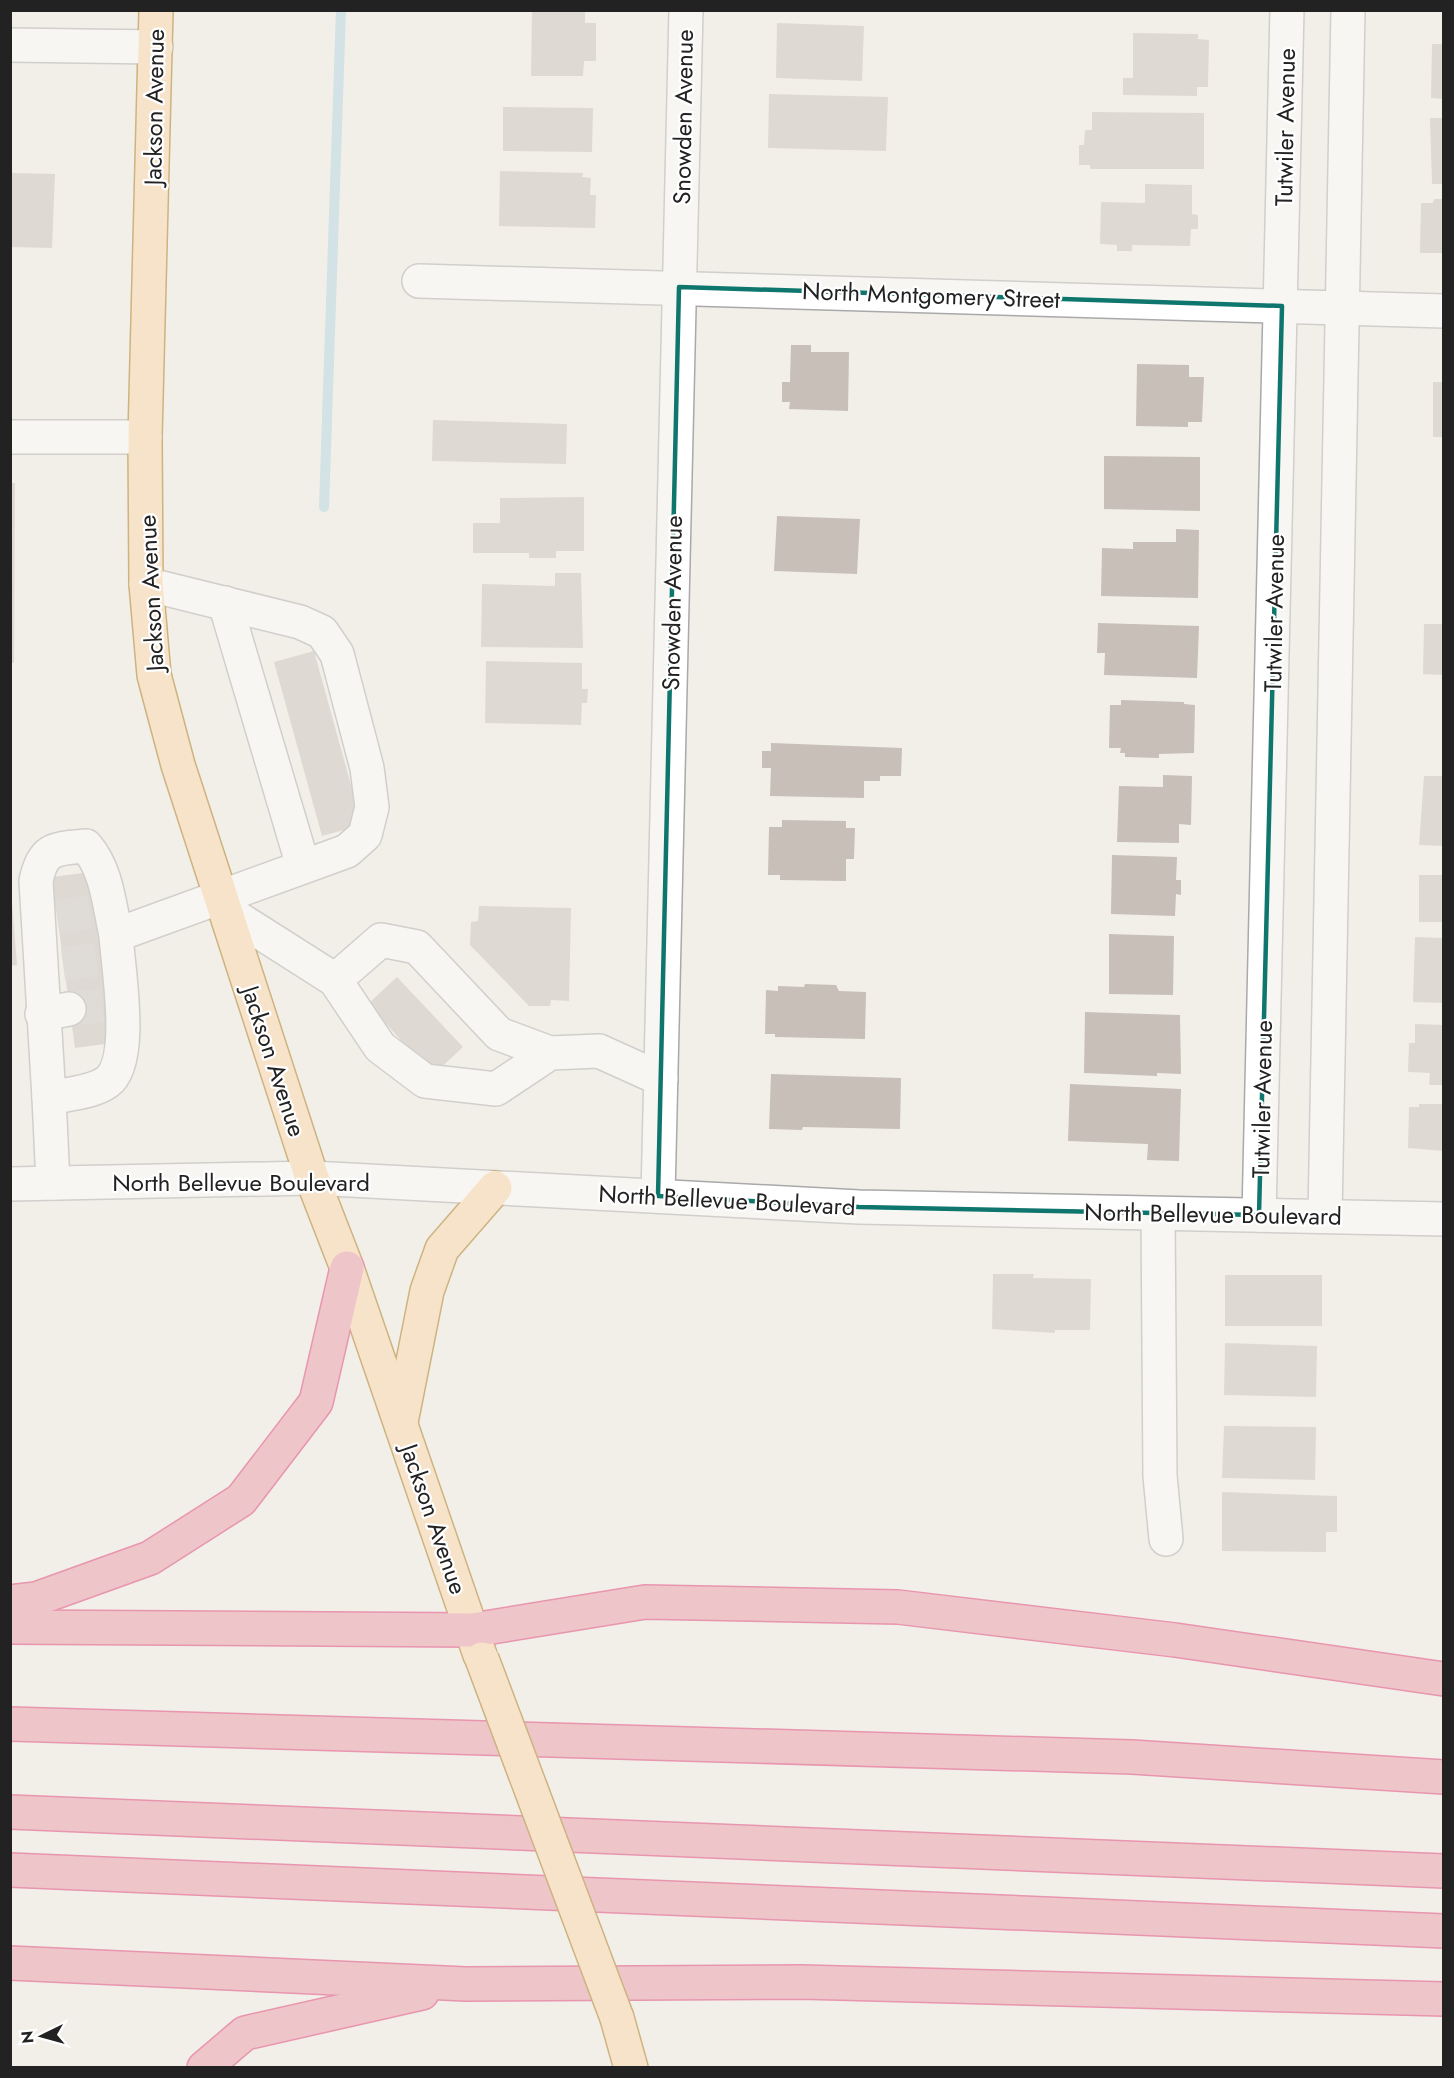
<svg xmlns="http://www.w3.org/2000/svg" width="1454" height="2078" viewBox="0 0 1454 2078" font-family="Jost,sans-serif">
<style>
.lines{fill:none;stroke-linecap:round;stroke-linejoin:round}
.stream{stroke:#aad3df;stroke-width:10}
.building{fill:#c7bfb8}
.minor-tunnel{stroke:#c8c6c1;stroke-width:33;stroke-dasharray:33 16;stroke-linecap:butt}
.minor-casing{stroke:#a9a9a9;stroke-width:36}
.major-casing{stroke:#a06b00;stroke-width:36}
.highway-casing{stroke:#dc2a67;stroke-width:36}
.minor{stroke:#fff;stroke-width:33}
.major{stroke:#fcd6a4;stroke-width:33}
.highway{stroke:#e892a2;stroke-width:33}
.major-bridge-casing{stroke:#a06b00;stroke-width:36;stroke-linecap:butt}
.major-bridge{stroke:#fcd6a4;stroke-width:33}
.marked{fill:none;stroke:#0f766e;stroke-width:4.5;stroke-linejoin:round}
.labels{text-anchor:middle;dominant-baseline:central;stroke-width:4.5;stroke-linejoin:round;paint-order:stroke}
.street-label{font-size:24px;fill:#222;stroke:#fff}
</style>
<rect width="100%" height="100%" fill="#f2efe9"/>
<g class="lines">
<!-- stream -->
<polyline class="stream" points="324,507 341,10"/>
</g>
<!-- building -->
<g class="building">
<polygon points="532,10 585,10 585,23 596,23 596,61 584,61 583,76 531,76"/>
<polygon points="777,23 864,26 862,81 776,78"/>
<polygon points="1133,33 1198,34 1198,39 1209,40 1208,87 1197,87 1197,96 1123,95 1123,78 1133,78"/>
<polygon points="1432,44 1444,44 1444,99 1431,98"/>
<polygon points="769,94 888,97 886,151 768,148"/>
<polygon points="503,107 593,108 592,152 503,151"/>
<polygon points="1092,112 1204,113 1204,169 1090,169 1090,165 1079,165 1079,145 1084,145 1085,130 1092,130"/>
<polygon points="1430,118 1444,118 1444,184 1432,184"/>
<polygon points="500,171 583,173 582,177 591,178 590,195 596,195 595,228 499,226"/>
<polygon points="10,173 55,174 52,248 10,247"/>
<polygon points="1145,184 1192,185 1192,214 1198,215 1198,229 1191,229 1190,246 1132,245 1132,251 1117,251 1117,245 1100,244 1101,202 1145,203"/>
<polygon points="1434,199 1444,199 1444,253 1420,253 1421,203 1433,203"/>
<polygon points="791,345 811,345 811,352 849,352 848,411 789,409 790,402 782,402 782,382 790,382"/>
<polygon points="1137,364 1189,365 1189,377 1204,377 1202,422 1188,422 1188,427 1136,426"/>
<rect x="1433" y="382" width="11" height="55"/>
<polygon points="433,420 567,424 566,464 432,461"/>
<polygon points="1104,456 1200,457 1200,511 1104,509"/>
<polygon points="10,483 15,483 14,663 10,663"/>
<polygon points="584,497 584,551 556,551 556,558 529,558 529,553 473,553 473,523 500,523 500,498"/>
<polygon points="777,516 860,519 857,574 774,571"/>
<polygon points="1176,529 1199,530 1198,598 1101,596 1102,548 1133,549 1133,542 1176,542"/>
<polygon points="555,573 581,573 583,648 481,647 482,584 555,586"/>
<polygon points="1098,623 1199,626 1197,678 1104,675 1105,653 1097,653"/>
<polygon points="1424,624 1444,624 1444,675 1423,674"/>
<polygon points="314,651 362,825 322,836 274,662"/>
<polygon points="486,661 582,663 582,689 588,689 587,703 582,703 581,725 485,723"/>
<polygon points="1121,700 1184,702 1184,704 1195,705 1194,753 1159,754 1159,758 1125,757 1125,753 1120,753 1121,748 1109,748 1110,705 1121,705"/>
<polygon points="771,743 902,748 901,776 880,776 880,781 864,781 864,798 770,796 771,768 762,768 762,751 771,751"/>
<polygon points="1163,775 1192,776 1191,825 1179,824 1179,843 1117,842 1119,786 1163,787"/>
<polygon points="1424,776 1444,776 1444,846 1419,845"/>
<polygon points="782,820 846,821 846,828 855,828 854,859 846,859 846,881 780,880 780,875 768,875 769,827 782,827"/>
<polygon points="1112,855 1177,857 1176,880 1181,880 1181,895 1176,894 1175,916 1111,914"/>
<polygon points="90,872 113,1043 75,1048 52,877"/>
<rect x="1419" y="875" width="25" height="47"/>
<polygon points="11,889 17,965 10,966 10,889"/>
<polygon points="479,906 571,908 569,1001 551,1000 550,1006 529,1006 470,945 471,922 478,921"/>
<polygon points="1109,934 1174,936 1173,995 1109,994"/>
<polygon points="1415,937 1444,938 1444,1003 1413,1002"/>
<polygon points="397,977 463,1047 433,1075 368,1004"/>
<polygon points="805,984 836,985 839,991 866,992 865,1039 775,1037 775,1034 765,1034 766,990 778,991 778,986 804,987"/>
<polygon points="1085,1012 1180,1015 1181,1074 1157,1073 1157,1076 1084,1073"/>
<polygon points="1415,1024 1444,1025 1444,1085 1429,1085 1430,1073 1408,1072 1409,1043 1415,1043"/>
<polygon points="771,1074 901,1078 900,1129 803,1127 802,1130 769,1129"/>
<polygon points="1070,1084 1181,1089 1179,1161 1147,1160 1148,1144 1068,1141"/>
<polygon points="1419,1104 1444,1104 1444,1151 1408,1148 1409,1107 1419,1107"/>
<polygon points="993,1274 1034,1274 1033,1278 1091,1279 1090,1330 1055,1330 1055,1333 992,1329"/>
<rect x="1225" y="1275" width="97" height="51"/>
<polygon points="1225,1343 1317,1346 1316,1397 1224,1395"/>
<polygon points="1224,1426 1316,1427 1315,1480 1222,1478"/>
<polygon points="1222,1492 1337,1496 1337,1532 1326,1532 1326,1552 1222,1551"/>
</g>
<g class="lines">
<!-- minor-tunnel -->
<g class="minor-tunnel">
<polyline points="57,917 95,911"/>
<polyline points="63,964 102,959"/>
<polyline points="69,1009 108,1005"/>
</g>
<!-- minor casing -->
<g class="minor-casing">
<g id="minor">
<polyline points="10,45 156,47"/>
<polyline points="419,281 1444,311"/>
<polyline points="10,437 145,437"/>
<polyline points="225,603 303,866"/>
<polyline points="225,910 335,980 380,1047 425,1081 496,1089 550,1053 599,1051 661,1079"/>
<polyline points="335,980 381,940 417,947 499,1034 550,1053"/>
<polyline points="42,1014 69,1009"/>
<path d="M49 1098 36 881C43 847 55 849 86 846 107 870 109 904 116 935"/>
<path d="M53 1183 49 1098C66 1094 92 1093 107 1082 135 1062 118 969 116 935L347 851 365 835 372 807 367 768 337 654 322 632 300 622 146 584"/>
<polyline points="10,1184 312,1178 859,1207 1444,1219"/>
<polyline points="658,1196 686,10"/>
<polyline points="1158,1215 1160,1476 1166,1539"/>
<polyline points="1259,1215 1287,10"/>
<polyline points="1325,1215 1348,10"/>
</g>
</g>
<!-- major casing -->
<g class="major-casing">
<g id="major">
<polyline points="156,10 145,437 146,584 154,675 178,765 312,1178 347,1268 480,1655"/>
<polyline points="401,1422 427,1291 442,1249 495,1188"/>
<polyline points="617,2018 631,2068"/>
</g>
</g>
<!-- highway casing -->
<g class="highway-casing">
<g id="highway">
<polyline points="10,1602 36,1599 150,1558 241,1500 316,1402 347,1268"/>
<polyline points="10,1627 473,1630 645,1602 898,1607 1175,1640 1444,1679"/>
<polyline points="10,1724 1132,1757 1444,1777"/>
<polyline points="10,1812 1444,1871"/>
<polyline points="10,1870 1444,1931"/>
<polyline points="10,1963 466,1984 802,1982 1444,1999"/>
<polyline points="204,2068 245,2033 422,1993"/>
</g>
</g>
<!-- minor -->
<use href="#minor" class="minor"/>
<!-- major -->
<use href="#major" class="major"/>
<!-- highway -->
<use href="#highway" class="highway"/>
<!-- major-bridge casing -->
<g class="major-bridge-casing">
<polyline id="major-bridge" points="482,1659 617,2018"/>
</g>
<!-- major-bridge -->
<use href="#major-bridge" class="major-bridge"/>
</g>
<!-- marked area -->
<path d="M0 0H1454V2078H0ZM679 287 1282 306 1259 1215 859 1207 658 1196Z" fill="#f2efe9" fill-opacity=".55" fill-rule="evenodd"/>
<path class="marked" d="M679 287 1282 306 1259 1215 859 1207 658 1196Z"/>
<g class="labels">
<!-- street labels -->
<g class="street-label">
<text transform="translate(154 107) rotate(-89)">Jackson Avenue</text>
<text transform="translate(683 117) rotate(-89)">Snowden Avenue</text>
<text transform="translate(1285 127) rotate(-89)">Tutwiler Avenue</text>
<text transform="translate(931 295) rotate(2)">North Montgomery Street</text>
<text transform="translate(151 593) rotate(-93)">Jackson Avenue</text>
<text transform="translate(672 603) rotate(-89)">Snowden Avenue</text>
<text transform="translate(1274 613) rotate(-89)">Tutwiler Avenue</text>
<text transform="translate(274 1061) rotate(72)">Jackson Avenue</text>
<text transform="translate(1262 1099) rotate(-89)">Tutwiler Avenue</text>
<text x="241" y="1182">North Bellevue Boulevard</text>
<text transform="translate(727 1200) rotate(3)">North Bellevue Boulevard</text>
<text transform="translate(1213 1214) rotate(1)">North Bellevue Boulevard</text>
<text transform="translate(434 1519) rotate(71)">Jackson Avenue</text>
</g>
</g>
<!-- border -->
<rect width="1454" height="2078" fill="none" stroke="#222222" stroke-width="24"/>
<!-- north arrow -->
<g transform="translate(42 2036) rotate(265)" stroke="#ffffff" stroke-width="4.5" paint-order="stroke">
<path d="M0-4.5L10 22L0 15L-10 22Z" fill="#222222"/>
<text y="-9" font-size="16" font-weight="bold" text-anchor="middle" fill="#222222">N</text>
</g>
</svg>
